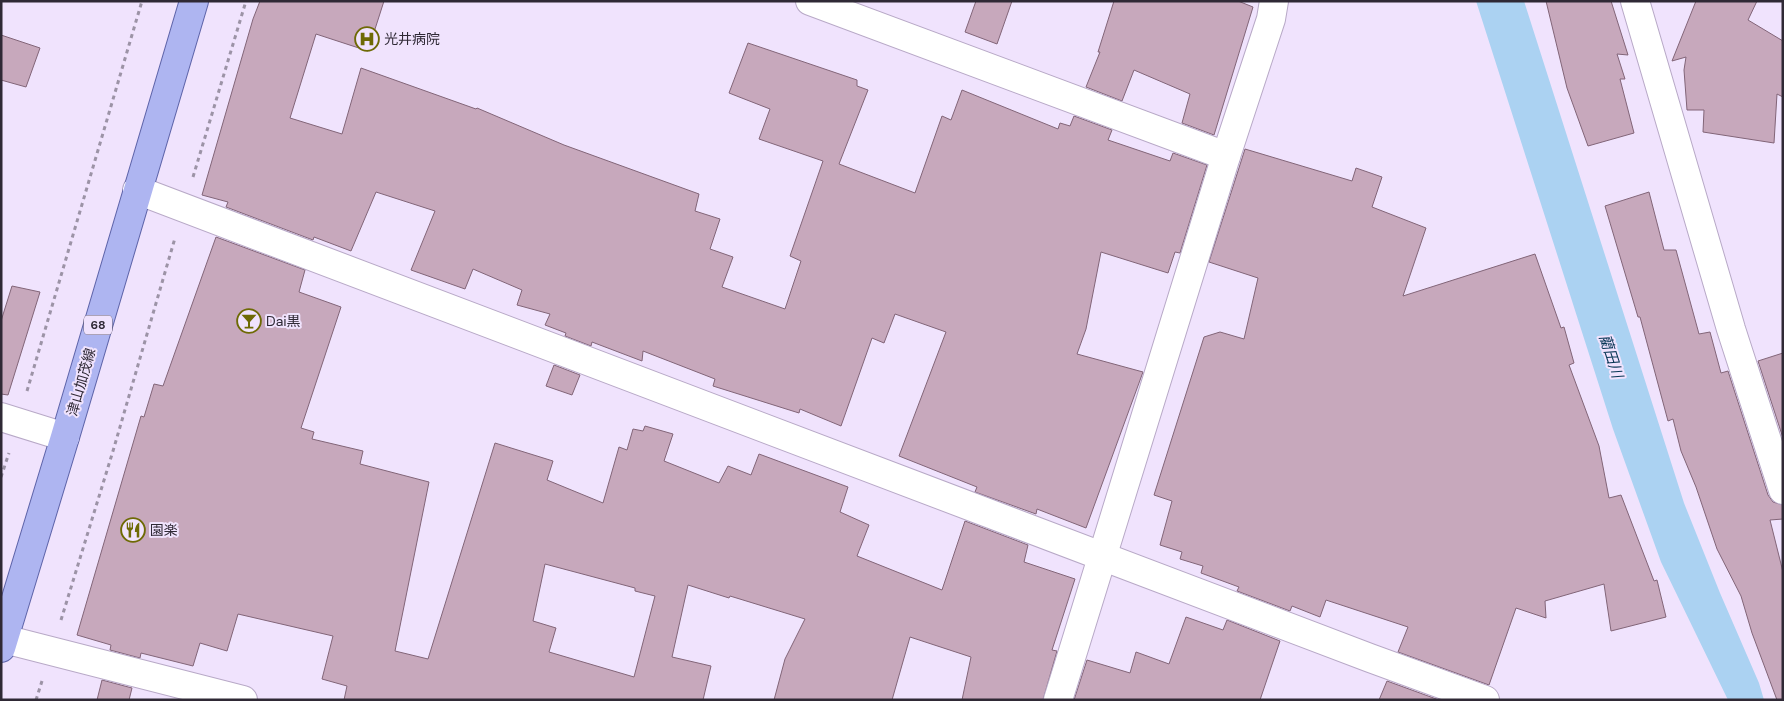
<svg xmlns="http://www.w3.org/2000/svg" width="1784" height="701" viewBox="0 0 1784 701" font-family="'DM Sans','Noto Sans JP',sans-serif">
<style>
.water{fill:#abd2f2}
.building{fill:#c7a8bc;stroke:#826578;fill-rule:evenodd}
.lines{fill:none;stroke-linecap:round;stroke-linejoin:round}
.minor-casing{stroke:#b8a9c7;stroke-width:30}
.major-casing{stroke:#5e64a9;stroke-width:30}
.path{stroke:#9c93a6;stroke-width:3;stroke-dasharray:4 4;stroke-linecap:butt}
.minor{stroke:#fff;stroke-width:28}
.major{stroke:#aeb5f1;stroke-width:28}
.labels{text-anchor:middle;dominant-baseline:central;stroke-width:4;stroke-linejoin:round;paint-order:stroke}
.shield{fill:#f0e3fd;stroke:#696171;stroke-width:1}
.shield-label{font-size:12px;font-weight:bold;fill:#2f2935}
.poi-label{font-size:14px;fill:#2f2935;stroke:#f0e3fd;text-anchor:start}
.street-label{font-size:14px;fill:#2f2935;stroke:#f0e3fd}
.water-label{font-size:15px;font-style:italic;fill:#083655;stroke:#f0e3fd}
</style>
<rect width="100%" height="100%" fill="#f0e3fd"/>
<!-- water -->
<polygon class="water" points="1476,1 1524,1 1684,503 1720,593 1759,683 1764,700 1728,700 1661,562 1613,429"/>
<!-- building -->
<g class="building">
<polygon points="260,1 384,1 368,51 316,34 290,118 342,134 361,68 476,109 477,108 564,145 699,194 695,211 720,219 710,249 733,257 722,287 785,309 801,261 790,256 823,161 759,139 770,109 729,93 748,43 857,80 857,86 868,90 839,164 915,193 942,116 951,120 962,90 1058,129 1060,123 1070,126 1074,116 1112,130 1108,140 1170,161 1173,153 1207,165 1180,253 1175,252 1168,273 1101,252 1086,329 1077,354 1143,372 1086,528 1037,509 1036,514 975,492 977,487 899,456 946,332 895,314 884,343 872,338 841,426 800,409 799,413 713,386 715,379 643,351 642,361 592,342 591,346 565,336 566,333 545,325 550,314 517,305 522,290 473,269 465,289 411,270 435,211 376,192 351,251 314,237 313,240 226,207 228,202 202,195 253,19"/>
<polygon points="976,1 1012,1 997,44 965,32"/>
<polygon points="1114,1 1238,1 1253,7 1214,135 1182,123 1190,94 1134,70 1122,101 1086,87 1100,52 1098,52"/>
<polygon points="1546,1 1611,1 1628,55 1617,54 1625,79 1620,79 1634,133 1588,146 1567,88"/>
<polygon points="1696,1 1757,1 1748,20 1783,41 1783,97 1777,94 1774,143 1703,132 1704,110 1687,110 1684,70 1686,57 1672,61"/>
<polygon points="1,35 40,48 26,87 1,80"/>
<polygon points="1245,149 1352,181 1356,168 1382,177 1372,207 1426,228 1403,296 1535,254 1561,328 1564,327 1574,363 1569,365 1599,446 1609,498 1621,495 1654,581 1657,580 1666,617 1611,631 1604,584 1545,601 1546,618 1516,608 1489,685 1398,652 1408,627 1326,600 1320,617 1292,606 1290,611 1237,591 1239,587 1201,573 1203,566 1180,559 1182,552 1160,545 1172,501 1154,495 1204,337 1220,332 1244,339 1258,278 1209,262"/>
<polygon points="1649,192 1664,250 1676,250 1699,334 1710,332 1721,373 1728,371 1768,495 1773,502 1783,505 1783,519 1770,520 1783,572 1783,700 1777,700 1752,633 1741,596 1717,549 1696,487 1681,451 1673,419 1668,421 1640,317 1638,317 1605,206"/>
<path d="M216 237 305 270 299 292 341 307 301 428 314 432 312 439 363 451 360 464 429 482 395 651 428 659 495 443 553 461 547 480 603 503 619 447 627 450 633 429 643 431 645 426 673 434 664 461 719 483 728 466 751 475 759 454 848 487 840 512 869 525 857 556 942 590 965 521 1028 545 1024 562 1075 579 1052 650 1057 651 1043 700H962L971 657 910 637 892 700H774L785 659 805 619 730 596 729 598 688 585 672 657 711 666 703 700H344L347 686 322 679 333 636 238 614 227 651 200 643 193 666 141 653 140 658 110 650 111 645 77 635 141 416 144 417 154 384 163 386ZM545 564 635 588V591L655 596 634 677 549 652 556 628 533 621Z"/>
<polygon points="12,286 40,292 8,395 1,394 1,321"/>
<polygon points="1783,353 1783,438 1758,361"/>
<polygon points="554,365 580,375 572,395 546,386"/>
<polygon points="1186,617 1223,630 1227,620 1280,641 1260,700 1074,700 1087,660 1130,673 1136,652 1169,664"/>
<polygon points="102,680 132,688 129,700 97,700"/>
<polygon points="1387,681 1439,700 1379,700"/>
</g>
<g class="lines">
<!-- minor casing -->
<g class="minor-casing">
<g id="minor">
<polyline points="810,1 1226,156"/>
<polyline points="1635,1 1731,329 1783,490"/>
<polyline points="137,190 1370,658 1485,700"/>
<polyline points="1,417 65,437"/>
<polyline points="4,639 243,700"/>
<polyline points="1058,700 1226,156 1271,19 1274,1"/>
</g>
</g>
<!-- major casing -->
<g class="major-casing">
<polyline id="major" points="1,648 65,437 194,1"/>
</g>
<!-- path -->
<g class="path">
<polyline points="193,177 246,1"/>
<polyline points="27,391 142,1"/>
<polyline points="1,477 9,453"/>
<polyline points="61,620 113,451 175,238"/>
<polyline points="36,700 42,681"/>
</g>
<!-- minor -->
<use href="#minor" class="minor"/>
<!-- major -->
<use href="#major" class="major"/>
</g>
<!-- icons -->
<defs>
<g id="hospital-ring" transform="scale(1.25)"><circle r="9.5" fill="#f0e3fd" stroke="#6e6a05" stroke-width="1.5"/><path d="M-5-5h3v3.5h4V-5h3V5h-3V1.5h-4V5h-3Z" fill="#6e6a05"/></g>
<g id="bar-ring" transform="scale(1.25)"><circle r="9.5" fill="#f0e3fd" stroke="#6e6a05" stroke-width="1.5"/><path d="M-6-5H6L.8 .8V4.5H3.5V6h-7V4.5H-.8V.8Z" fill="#6e6a05"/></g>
<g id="restaurant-ring" transform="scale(1.25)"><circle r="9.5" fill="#f0e3fd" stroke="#6e6a05" stroke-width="1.5"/><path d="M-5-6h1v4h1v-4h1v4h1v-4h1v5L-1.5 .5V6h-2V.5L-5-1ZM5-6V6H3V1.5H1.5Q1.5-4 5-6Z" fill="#6e6a05"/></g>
</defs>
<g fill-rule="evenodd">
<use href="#hospital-ring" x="367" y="39"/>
<use href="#bar-ring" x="249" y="321"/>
<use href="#restaurant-ring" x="133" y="530"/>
</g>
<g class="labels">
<!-- shield labels -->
<rect class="shield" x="84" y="315.5" width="28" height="19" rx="4"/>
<g class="shield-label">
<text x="98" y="325">68</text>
</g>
<!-- poi labels -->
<g class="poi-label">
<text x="384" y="39">光井病院</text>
<text x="266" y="321">Dai黒</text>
<text x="150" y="530">園楽</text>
</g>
<!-- street labels -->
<g class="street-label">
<text transform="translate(81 382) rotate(-74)">津山加茂線</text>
</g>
<!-- water labels -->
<g class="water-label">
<text transform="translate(1611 356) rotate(72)">藺田川</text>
</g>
</g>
<!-- border -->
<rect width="1784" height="701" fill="none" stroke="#2f2935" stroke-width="5"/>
</svg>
